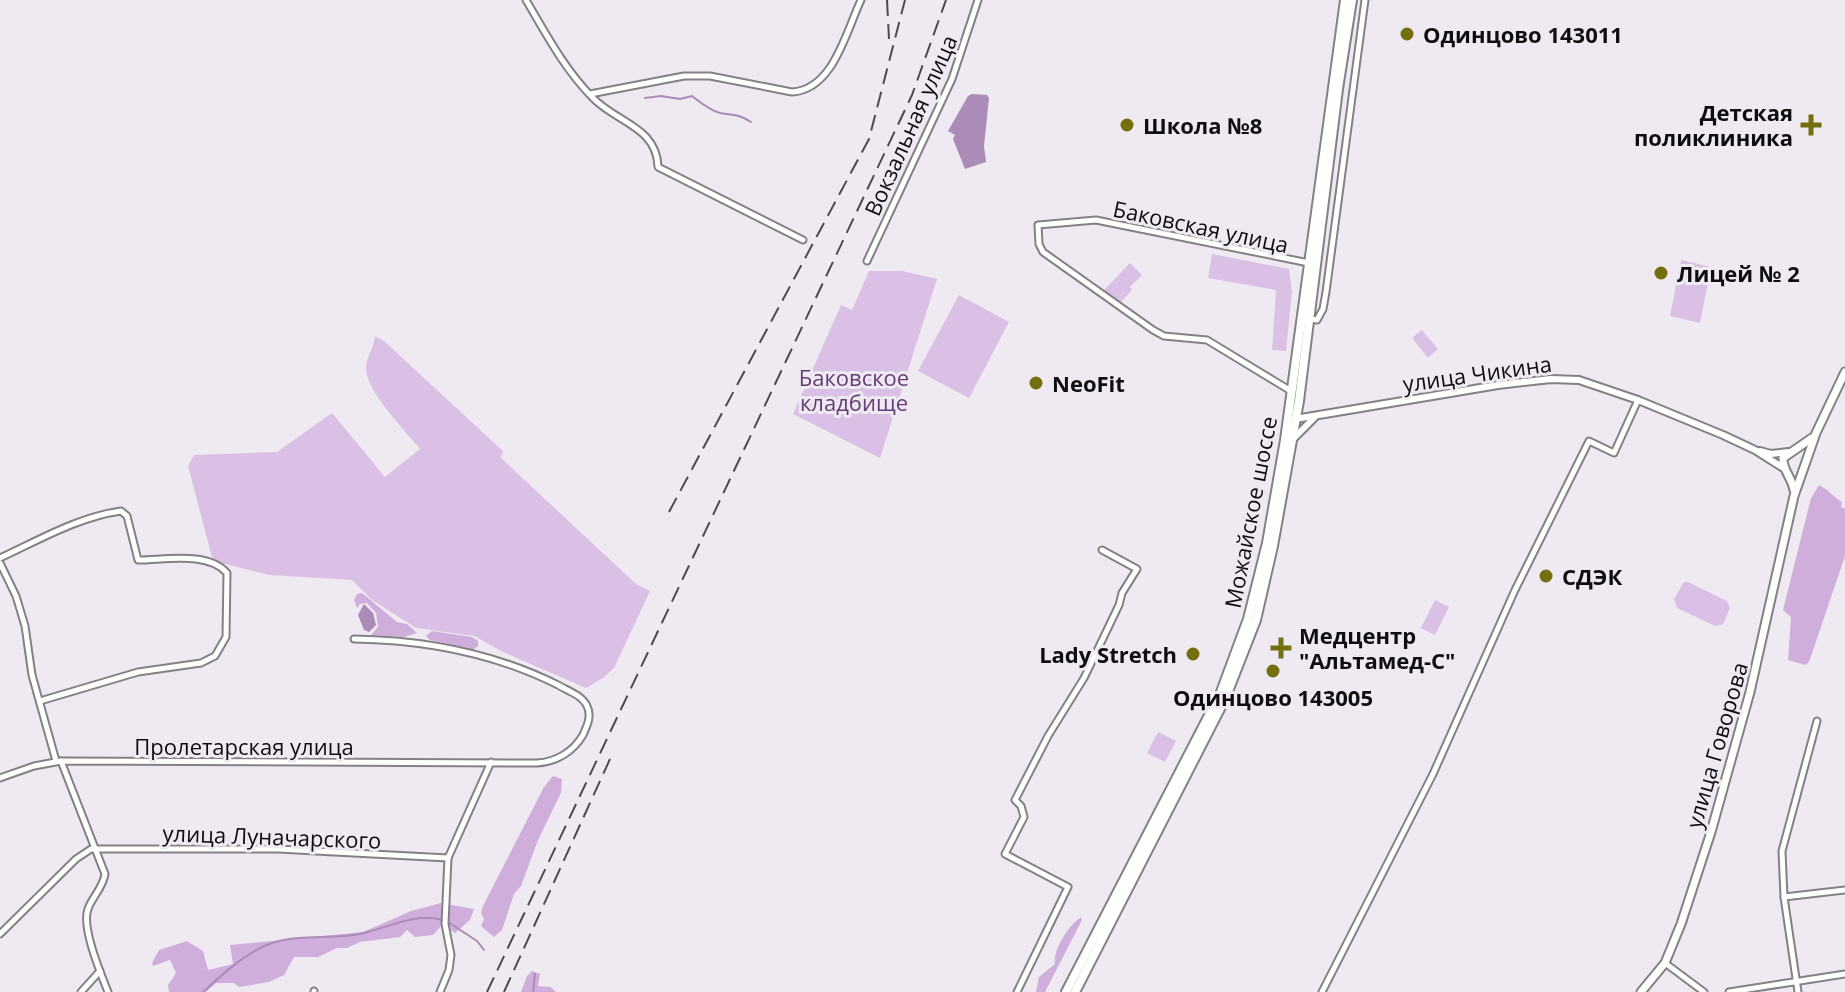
<svg xmlns="http://www.w3.org/2000/svg" width="1845" height="992" viewBox="0 0 1845 992" font-family="'Open Sans',sans-serif">
<style>
.green{fill:#dac0e4}
.forest{fill:#cfaedc}
.water{fill:#ab8bb7}
.lines{fill:none;stroke-linecap:round;stroke-linejoin:round}
.stream{stroke:#ab8bb7;stroke-width:2}
.minor-casing{stroke:#858086;stroke-width:9}
.tertiary-casing{stroke:#858086;stroke-width:10}
.secondary-casing{stroke:#858086;stroke-width:11}
.primary-casing{stroke:#858086;stroke-width:12}
.minor{stroke:#fff;stroke-width:5}
.tertiary{stroke:#fff;stroke-width:6}
.secondary{stroke:#fff;stroke-width:7}
.primary{stroke:#fff;stroke-width:8}
.rail{stroke:#4d4b4e;stroke-width:2;stroke-dasharray:16 8;stroke-linecap:butt}
.poi-dot{fill:#736f0f;stroke:#efeaf1;stroke-width:3}
.labels{text-anchor:middle;dominant-baseline:central;stroke-width:6;stroke-linejoin:round;paint-order:stroke}
.poi-label{font-size:22px;font-weight:bold;fill:#0f0d0f;stroke:#efeaf1;text-anchor:start}
.street-label{font-size:22px;fill:#0f0d0f;stroke:#efeaf1}
.park-label{font-size:22px;fill:#663c76;stroke:#efeaf1}
</style>
<rect width="100%" height="100%" fill="#efeaf1"/>
<!-- green -->
<g class="green">
<polygon points="1212,254 1289,269 1292,291 1286,351 1272,350 1276,290 1208,278"/>
<polygon points="1681,260 1711,267 1700,323 1670,316"/>
<polygon points="1130,263 1142,275 1130,287 1132,290 1121,302 1104,290"/>
<polygon points="869,271 902,271 937,279 880,458 793,414 841,305 852,310"/>
<polygon points="959,295 1009,322 969,398 918,371"/>
<polygon points="1422,330 1438,349 1428,358 1412,338"/>
<path d="M375 336 384 341 503 451 501 458 636 584 650 591 614 668 603 678 586 688 503 652 474 636 416 628 372 600 352 580 269 575 213 561 188 466 194 455 277 452 332 413 385 477 420 449C405 430 364 390 366 366 367 356 374 348 375 336Z"/>
<polygon points="1684,582 1688,582 1727,601 1730,608 1723,624 1715,626 1677,608 1674,599"/>
<polygon points="1435,600 1449,607 1435,635 1421,628"/>
<polygon points="1158,732 1176,741 1165,762 1147,753"/>
</g>
<!-- forest -->
<g class="forest">
<path d="M1819 485C1828 489 1833 497 1842 502L1841 507 1845 509V556L1809 662 1805 665 1788 660 1791 617 1783 610 1811 498Z"/>
<polygon points="362,593 397,622 407,624 417,633 404,637 371,635 378,627 376,613 367,603 360,604 357,608 354,600 357,594"/>
<polygon points="432,631 472,637 478,641 478,646 473,650 430,640 426,636"/>
<polygon points="553,776 562,779 561,793 538,840 521,886 514,894 502,930 494,937 481,926 484,919 481,913 483,906 544,787"/>
<polygon points="441,903 442,925 433,935 415,937 407,930 400,937 360,942 347,948 337,948 318,957 294,957 284,975 269,982 239,987 234,983 216,983 206,992 169,992 168,985 176,973 170,960 153,966 152,963 159,950 187,941 203,951 208,970 233,964 230,945 363,932 411,911"/>
<polygon points="451,905 474,909 470,920 455,933 448,928 448,906"/>
<path d="M1081 917 1082 920 1045 992H1036L1039 977 1055 964C1053 949 1069 925 1081 917Z"/>
<polygon points="532,971 540,974 538,986 551,987 556,992 521,992 527,976"/>
</g>
<!-- water -->
<g class="water">
<polygon points="972,94 987,95 989,98 984,146 986,162 965,169 953,139 955,135 948,131 968,96"/>
<polygon points="364,604 373,613 376,625 369,632 364,630 358,615"/>
</g>
<g class="lines">
<!-- stream -->
<g class="stream">
<path d="M645 98 661 96 680 99 692 96C700 102 709 110 720 113 734 116 737 113 751 122"/>
<polyline points="448,922 477,941 484,950"/>
<path d="M203 992C224 973 250 948 279 941 306 934 336 940 364 933 389 927 417 912 442 920"/>
<polyline points="533,992 535,974"/>
</g>
<!-- minor casing -->
<g class="minor-casing">
<g id="minor">
<path d="M526 0C546 34 565 70 593 98 617 123 657 127 658 167L803 240"/>
<path d="M590 94 684 76H710L792 92C833 90 846 32 861 0"/>
<polyline points="867,261 952,79 978,0"/>
<polyline points="1310,319 1317,320 1323,309 1326,292 1365,0"/>
<polyline points="1291,391 1207,340 1164,336 1153,330 1043,252 1039,244 1038,225 1096,220 1309,263"/>
<path d="M0 558C39 540 78 517 121 511L127 516 138 560C165 560 208 551 227 573L226 637 215 656 201 663 138 672 40 701"/>
<polyline points="0,563 16,596 25,626 32,675 56,761"/>
<path d="M61 761 105 874C103 888 92 897 88 909 81 927 101 974 108 992"/>
<path d="M0 778 34 766 61 761 537 763C556 762 573 752 583 735 587 726 592 716 587 706 582 695 568 691 558 685 494 653 425 640 354 639"/>
<polyline points="1784,897 1845,890"/>
<polyline points="0,934 76,859 91,849 278,849 448,858"/>
<polyline points="1665,963 1704,992"/>
<polyline points="81,992 100,971"/>
<polyline points="314,992 314,991"/>
<polyline points="440,992 449,970 451,955 445,924 448,858 491,762"/>
<polyline points="1017,992 1068,887 1005,854 1024,817 1021,806 1015,800 1048,736 1084,678 1119,605 1122,593 1137,569 1102,550"/>
<polyline points="1322,992 1433,774 1515,590 1589,441 1614,453 1638,400"/>
<polyline points="1729,992 1845,974"/>
<polyline points="1798,992 1784,897 1782,851 1817,721"/>
</g>
</g>
<!-- tertiary casing -->
<g class="tertiary-casing">
<g id="tertiary">
<polyline points="1295,419 1498,385 1551,379 1579,380 1638,400 1723,435 1755,450 1785,469"/>
<polyline points="1294,438 1314,418"/>
<polyline points="1760,451 1771,454 1788,452"/>
</g>
</g>
<!-- secondary casing -->
<g class="secondary-casing">
<g id="secondary">
<path d="M1794 490C1792 478 1782 469 1783 458L1812 438"/>
<polyline points="1641,992 1665,963 1681,924 1711,832 1750,692 1794,496 1816,433 1845,372"/>
</g>
</g>
<!-- primary casing -->
<g class="primary-casing">
<g id="primary">
<polyline points="1066,992 1221,692 1248,619 1267,543 1285,440 1345,0"/>
<polyline points="1075,992 1225,699 1256,620 1273,546 1299,401 1338,89 1352,0"/>
</g>
</g>
<!-- minor -->
<use href="#minor" class="minor"/>
<!-- tertiary -->
<use href="#tertiary" class="tertiary"/>
<!-- secondary -->
<use href="#secondary" class="secondary"/>
<!-- primary -->
<use href="#primary" class="primary"/>
<!-- rail -->
<g class="rail">
<polyline points="887,0 889,39"/>
<polyline points="669,512 869,139 905,0"/>
<polyline points="487,992 912,95 946,0"/>
<polyline points="504,992 610,759"/>
</g>
</g>
<!-- markers -->
<g class="poi-dot">
<circle cx="1407" cy="34" r="8"/>
<circle cx="1127" cy="125" r="8"/>
<path d="M1807 113h8v8h8v8h-8v8h-8v-8h-8v-8h8z"/>
<circle cx="1661" cy="273" r="8"/>
<circle cx="1036" cy="383" r="8"/>
<circle cx="1546" cy="576" r="8"/>
<path d="M1277 636h8v8h8v8h-8v8h-8v-8h-8v-8h8z"/>
<circle cx="1193" cy="654" r="8"/>
<circle cx="1273" cy="671" r="8"/>
</g>
<g class="labels">
<!-- poi labels -->
<g class="poi-label">
<text x="1423" y="34">Одинцово 143011</text>
<text x="1793" y="112" text-anchor="end">Детская<tspan x="1793" dy="25">поликлиника</tspan></text>
<text x="1143" y="125">Школа №8</text>
<text x="1677" y="273">Лицей № 2</text>
<text x="1052" y="383">NeoFit</text>
<text x="1562" y="576">СДЭК</text>
<text x="1299" y="635">Медцентр<tspan x="1299" dy="25">"Альтамед-С"</tspan></text>
<text x="1177" y="654" text-anchor="end">Lady Stretch</text>
<text x="1273" y="697" text-anchor="middle">Одинцово 143005</text>
</g>
<!-- street labels -->
<g class="street-label">
<text transform="translate(910 125) rotate(-66)">Вокзальная улица</text>
<text transform="translate(1201 226) rotate(12)">Баковская улица</text>
<text transform="translate(1477 373) rotate(-8)">улица Чикина</text>
<text transform="translate(1250 512) rotate(-79)">Можайское шоссе</text>
<text transform="translate(1716 745) rotate(-74)">улица Говорова</text>
<text x="244" y="746">Пролетарская улица</text>
<text transform="translate(272 836) rotate(2)">улица Луначарского</text>
</g>
<!-- park labels -->
<g class="park-label">
<text x="854" y="377">Баковское<tspan x="854" dy="25">кладбище</tspan></text>
</g>
</g>
</svg>
